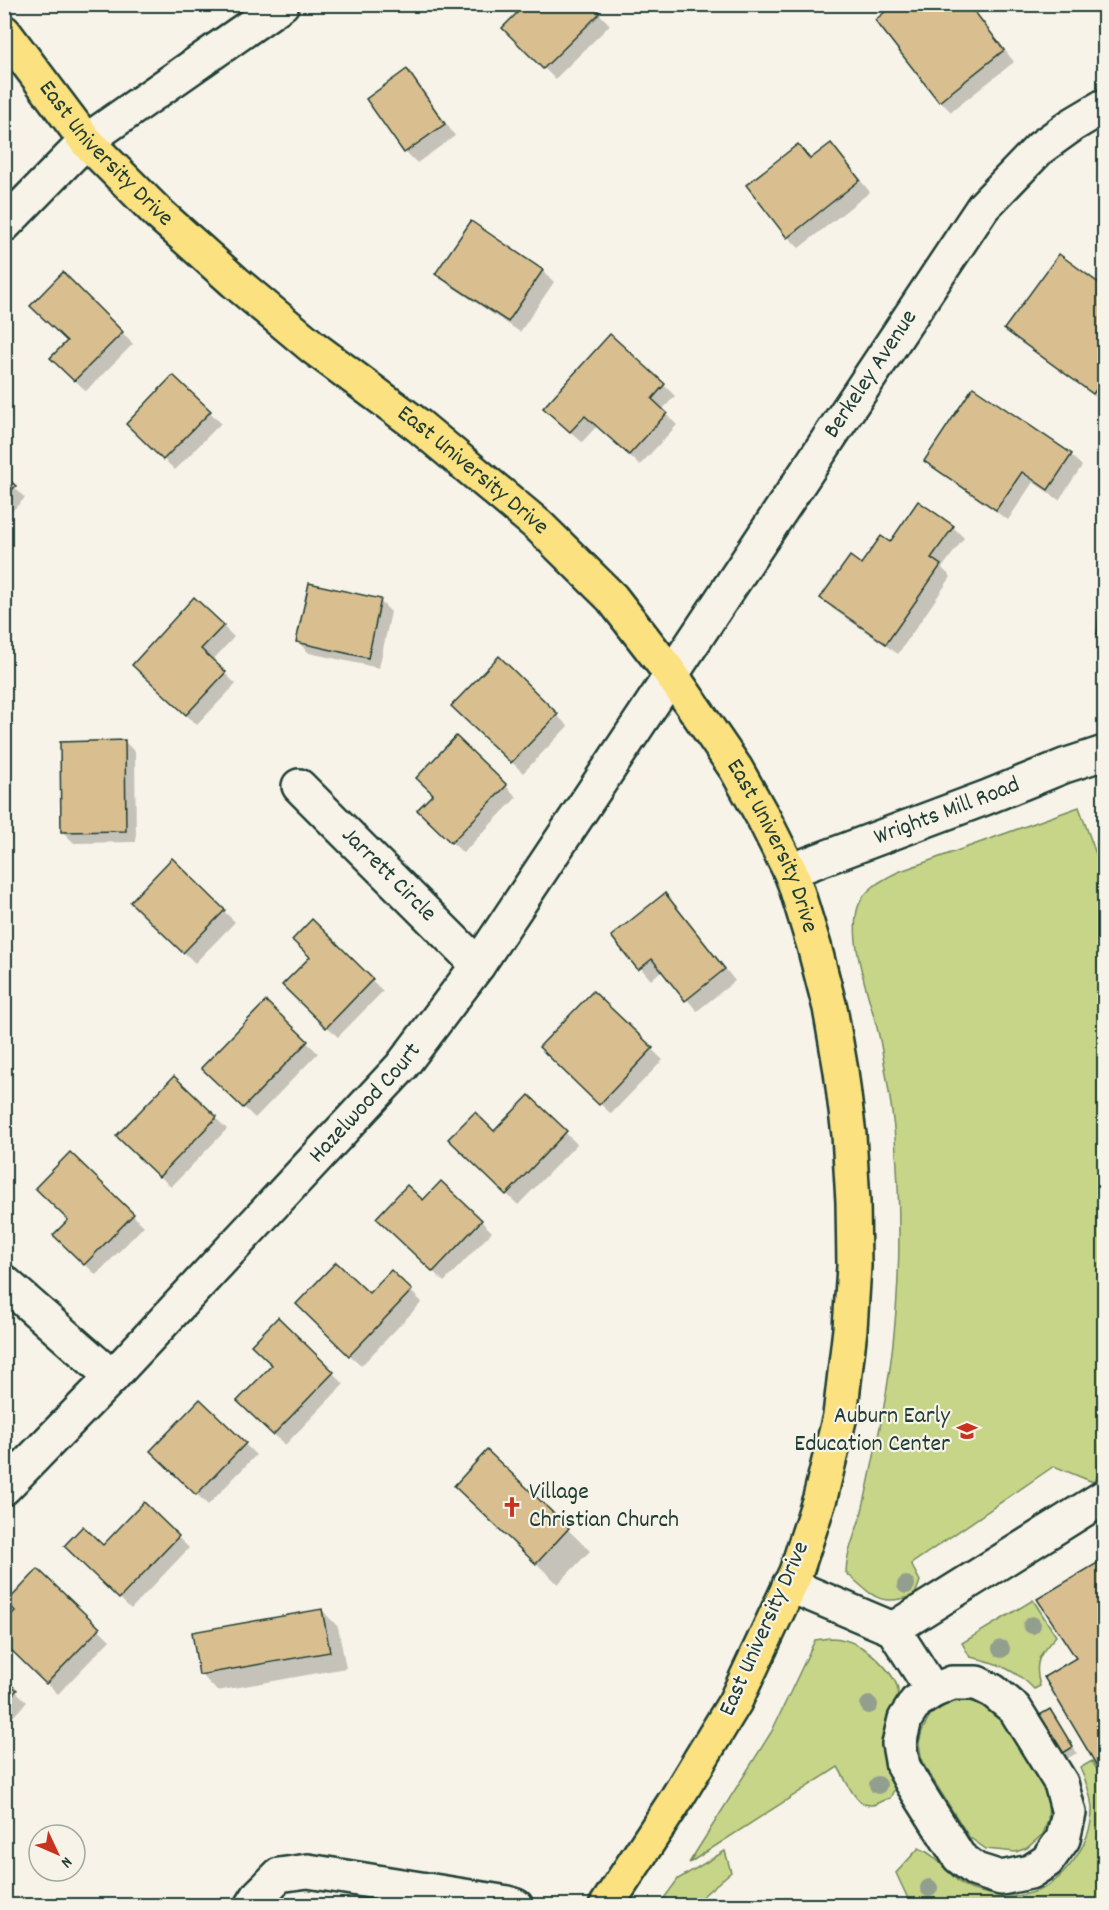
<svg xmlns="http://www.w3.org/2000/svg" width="1109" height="1910" viewBox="0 0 1109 1910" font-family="Dekko,sans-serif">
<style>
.green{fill:#c7d588;stroke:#73895e;stroke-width:1.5}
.shadow{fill:#0003}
.building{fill:#d9bf8f;stroke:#1f3d34;stroke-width:1.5}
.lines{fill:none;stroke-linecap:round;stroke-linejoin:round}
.minor-casing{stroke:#1f3d34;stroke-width:38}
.major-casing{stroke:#1f3d34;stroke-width:38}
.minor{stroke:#f7f3e8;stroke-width:33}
.major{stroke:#fbe180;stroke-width:33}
.tree{fill:#939f8e}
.labels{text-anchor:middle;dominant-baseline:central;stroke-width:4.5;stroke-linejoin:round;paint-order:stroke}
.street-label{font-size:24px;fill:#1f3d34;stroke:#f7f3e8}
.poi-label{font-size:24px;fill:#1f3d34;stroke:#f7f3e8;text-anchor:end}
</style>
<rect width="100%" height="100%" fill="#f7f3e8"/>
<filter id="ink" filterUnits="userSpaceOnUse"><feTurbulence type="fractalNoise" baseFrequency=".0167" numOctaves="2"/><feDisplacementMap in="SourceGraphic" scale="12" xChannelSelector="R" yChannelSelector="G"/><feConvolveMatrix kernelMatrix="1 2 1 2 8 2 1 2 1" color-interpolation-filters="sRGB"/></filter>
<g filter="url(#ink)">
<!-- green -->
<g class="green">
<path d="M1079 807 1104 876V1403L1097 1478 1093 1482 1054 1466 911 1564 920 1581 915 1595C878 1608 873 1595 846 1573 846 1551 857 1532 862 1511 869 1484 874 1455 880 1427 899 1333 903 1234 895 1138 892 1106 886 1072 880 1040 872 1002 847 943 858 907 864 889 882 880 898 872Z"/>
<path d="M1033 1600 1056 1636C1040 1653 1033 1662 1040 1686L1034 1689C1016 1670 996 1662 970 1657L962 1643Z"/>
<path d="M830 1638C840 1638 851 1641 861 1647 873 1653 898 1677 898 1692 898 1702 891 1712 887 1722 877 1744 886 1767 895 1788L890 1798C884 1799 878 1804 872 1805 855 1807 846 1779 838 1767L689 1863 772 1731 815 1640Z"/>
<polygon points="969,1701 985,1706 1000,1717 1026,1753 1049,1797 1048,1820 1043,1834 1027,1848 1016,1852 986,1849 969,1837 922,1762 919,1743 922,1731 931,1714 951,1702"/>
<path d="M1092 1761 1104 1781V1905H911L896 1873 919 1848C943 1857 951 1885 977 1891 994 1896 1014 1898 1031 1893 1064 1884 1093 1841 1092 1808 1091 1794 1086 1781 1080 1768Z"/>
<polygon points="725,1851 731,1872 698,1900 679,1899 671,1905 659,1905 678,1879"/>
</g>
<!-- shadow -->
<g class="shadow">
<polygon points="590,4 610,25 555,79 504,28"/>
<polygon points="897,4 970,4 1014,62 951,112 940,101"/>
<polygon points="406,71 417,82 455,136 417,163 406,152 368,100"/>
<polygon points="831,145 870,192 799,248 788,237 748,186 798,146 812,160"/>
<polygon points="471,223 543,271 554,282 520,332 448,284 437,273"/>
<polygon points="1059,256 1104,289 1104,403 1017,340 1006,329"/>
<polygon points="63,274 133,344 86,391 52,358 69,341"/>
<polygon points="173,377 221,423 175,470 128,424"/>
<polygon points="664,385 675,396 662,410 677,425 640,465 597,426 582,442 556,419"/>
<polygon points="1071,455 1082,466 1059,500 1033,482 1008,520 937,471 926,460"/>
<polygon points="4,477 25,498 4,519"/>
<polygon points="953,527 964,538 942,568 951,577 898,654 833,609 822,598 890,544"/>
<polygon points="1104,583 1104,639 1098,633"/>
<polygon points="380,601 391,612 379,668 309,653 298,642"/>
<polygon points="223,626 234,637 212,661 236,684 197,725 145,676"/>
<polygon points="499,659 568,726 523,773 454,706"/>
<polygon points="456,738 517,797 463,853 419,810 435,794"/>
<polygon points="124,741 135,752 136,842 74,843 63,832"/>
<polygon points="172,860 235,922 195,963 132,902"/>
<polygon points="665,895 676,906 735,981 697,1011 662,970 651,980 613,936"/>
<polygon points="312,922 383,991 338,1037 284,985 312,957"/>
<polygon points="593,993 663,1060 611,1114 541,1047"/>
<polygon points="266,1003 318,1053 255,1118 203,1068"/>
<polygon points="174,1078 227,1129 171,1187 119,1136"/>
<polygon points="529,1097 577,1144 518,1205 450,1139 494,1133"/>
<polygon points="70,1154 144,1226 96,1275 55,1235 70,1220"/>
<polygon points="424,1202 481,1221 492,1232 444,1282 378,1218"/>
<polygon points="391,1272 422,1302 361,1366 298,1304 369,1295"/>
<polygon points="278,1320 344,1384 285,1445 239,1401 273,1365"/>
<polygon points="200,1401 256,1455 208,1505 152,1451"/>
<polygon points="487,1452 590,1551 558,1584 477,1507"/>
<polygon points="144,1504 189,1548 131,1609 66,1546 103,1547"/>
<polygon points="1104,1560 1104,1772 1098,1765 1078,1659 1040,1599"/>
<polygon points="38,1571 110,1640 58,1694 4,1642"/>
<polygon points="322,1610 338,1627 346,1668 217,1691 201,1674"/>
<polygon points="4,1680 27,1702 4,1726"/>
<polygon points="1050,1711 1055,1716 1077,1753 1061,1762"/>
</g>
<!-- building -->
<g class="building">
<polygon points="526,4 592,4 600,13 543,69 502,28"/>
<polygon points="895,4 969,4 1004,50 939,102 875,20"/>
<polygon points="407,69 445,124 404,153 366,99"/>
<polygon points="831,143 860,180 787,238 746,185 798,144 810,159"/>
<polygon points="471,221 543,270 508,322 435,274"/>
<polygon points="1059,254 1104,287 1104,378 1093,394 1004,329"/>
<polygon points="63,272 123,332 74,381 50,358 67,341 30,306"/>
<polygon points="610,334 665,384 652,399 667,413 629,455 585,416 570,432 543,408"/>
<polygon points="173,375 211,411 163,460 126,424"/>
<polygon points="973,387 1072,454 1048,490 1022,472 996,510 924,461"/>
<polygon points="4,475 16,486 4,497"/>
<polygon points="918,501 954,526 931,558 941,565 886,644 820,598 850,556 861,564 881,536 890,542"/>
<polygon points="1104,571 1104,634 1097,634"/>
<polygon points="309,583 381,599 368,658 296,642"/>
<polygon points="194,597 224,625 201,649 226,672 186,715 132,665"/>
<polygon points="499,656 558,714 511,763 451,706"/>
<polygon points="456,736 507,785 451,843 417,810 433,794 416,778"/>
<polygon points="125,740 126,831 61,832 60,742"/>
<polygon points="172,858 225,910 183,953 130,902"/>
<polygon points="665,893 725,969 685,1001 652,959 638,970 611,936"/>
<polygon points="312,919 373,979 326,1028 282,985 310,957 292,940"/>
<polygon points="593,991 653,1048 599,1105 539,1047"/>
<polygon points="266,1001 308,1041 243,1108 201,1068"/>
<polygon points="174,1076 217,1117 159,1177 116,1136"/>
<polygon points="529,1095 567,1131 506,1195 448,1139 475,1112 494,1131"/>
<polygon points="70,1152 134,1214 84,1265 53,1235 68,1220 35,1188"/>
<polygon points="441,1181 482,1220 433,1272 376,1218 407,1185 423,1200"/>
<polygon points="336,1262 369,1293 391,1270 412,1290 349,1356 296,1304"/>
<polygon points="278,1317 334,1372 273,1435 237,1401 272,1365 251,1345"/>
<polygon points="200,1399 246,1443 196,1495 150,1451"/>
<polygon points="487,1450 569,1528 536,1564 454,1486"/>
<polygon points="144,1502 179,1536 119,1599 64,1546 83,1526 103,1545"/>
<polygon points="1104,1559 1104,1762 1097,1766 1044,1677 1076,1658 1037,1599"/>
<polygon points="38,1569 100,1628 46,1684 4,1643 4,1622 15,1611 7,1602"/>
<polygon points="322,1609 330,1652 199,1675 192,1632"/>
<polygon points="4,1678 17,1690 4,1703"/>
<polygon points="1050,1709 1073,1747 1055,1758 1031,1720"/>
</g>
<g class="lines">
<!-- minor casing -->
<g class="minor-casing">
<g id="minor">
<polyline points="4,225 86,141 282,4"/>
<path id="s1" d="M299 786 478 965"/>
<path id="s2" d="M790 871 985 798 1064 766 1104 753"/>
<polyline points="4,1282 112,1377"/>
<path id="s3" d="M4 1488 112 1377 401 1067 478 965 983 207 1040 148 1072 125 1104 106"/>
<polyline points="789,1585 893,1629 933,1691 916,1702 905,1719 899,1744 903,1766 911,1781 959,1857 976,1870 1001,1878 1030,1872 1047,1861 1063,1839 1069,1813 1061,1783 1015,1709 993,1691 977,1683 952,1683 933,1691"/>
<polyline points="893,1629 1104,1497"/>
<polyline points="252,1906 259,1895 279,1875 308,1871 508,1903 516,1906"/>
</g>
</g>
<!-- major casing -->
<g class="major-casing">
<g id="major">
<path id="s4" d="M4 32 86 141 158 213 235 282 314 348 419 426 539 526 612 598 671 674 736 769 764 819 790 871 795 884 814 946 830 1008 841 1071 849 1135 853 1202 854 1266 850 1329 840 1416 820 1498 796 1572 735 1702 675 1801 606 1906"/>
</g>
</g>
<!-- minor -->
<use href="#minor" class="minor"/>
<!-- major -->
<use href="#major" class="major"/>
</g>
<!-- trees -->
<g class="tree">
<circle cx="906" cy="1585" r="9"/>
<circle cx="1032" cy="1625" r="9"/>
<circle cx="1001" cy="1649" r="9"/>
<circle cx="869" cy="1705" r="9"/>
<circle cx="878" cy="1785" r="9"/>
<circle cx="929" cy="1888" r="9"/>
</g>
</g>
<!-- icons -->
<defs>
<g id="school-bare" transform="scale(1.62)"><path d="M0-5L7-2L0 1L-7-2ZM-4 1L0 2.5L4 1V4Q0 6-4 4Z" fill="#c8321e" stroke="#f7f3e8" stroke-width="2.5" paint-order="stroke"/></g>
<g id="church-bare" transform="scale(1.62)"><path d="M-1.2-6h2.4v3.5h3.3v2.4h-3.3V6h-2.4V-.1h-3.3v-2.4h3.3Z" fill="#c8321e" stroke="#f7f3e8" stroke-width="2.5" paint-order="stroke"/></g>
</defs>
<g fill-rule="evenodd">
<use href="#school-bare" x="967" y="1431"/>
<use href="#church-bare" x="512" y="1507"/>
</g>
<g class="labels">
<!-- street labels -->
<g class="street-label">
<text stroke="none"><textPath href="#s4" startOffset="159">East University Drive</textPath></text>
<text stroke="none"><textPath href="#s3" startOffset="1416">Berkeley Avenue</textPath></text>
<text stroke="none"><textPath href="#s4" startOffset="645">East University Drive</textPath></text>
<text stroke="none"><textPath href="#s2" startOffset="168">Wrights Mill Road</textPath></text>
<text stroke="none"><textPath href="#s4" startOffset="1131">East University Drive</textPath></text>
<text stroke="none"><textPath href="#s1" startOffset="126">Jarrett Circle</textPath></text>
<text stroke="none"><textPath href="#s3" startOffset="528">Hazelwood Court</textPath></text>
<text transform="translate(765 1629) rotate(-66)">East University Drive</text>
</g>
<!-- poi labels -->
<g class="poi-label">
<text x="950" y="1417">Auburn Early<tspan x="950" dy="28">Education Center</tspan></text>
<text x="529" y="1493" text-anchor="start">Village<tspan x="529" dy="28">Christian Church</tspan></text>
</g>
</g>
<!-- margin -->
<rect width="1109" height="1910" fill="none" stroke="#f7f3e8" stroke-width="24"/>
<rect x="12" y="12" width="1085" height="1886" fill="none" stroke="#1f3d34" stroke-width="2" filter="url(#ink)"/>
<!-- north arrow -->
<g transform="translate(57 1853) rotate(134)"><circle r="28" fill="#f7f3e8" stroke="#a1aaa0" stroke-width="1.5"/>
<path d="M0-4.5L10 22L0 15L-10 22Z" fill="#c8321e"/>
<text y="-9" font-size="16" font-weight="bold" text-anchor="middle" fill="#1f3d34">N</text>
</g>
</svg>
